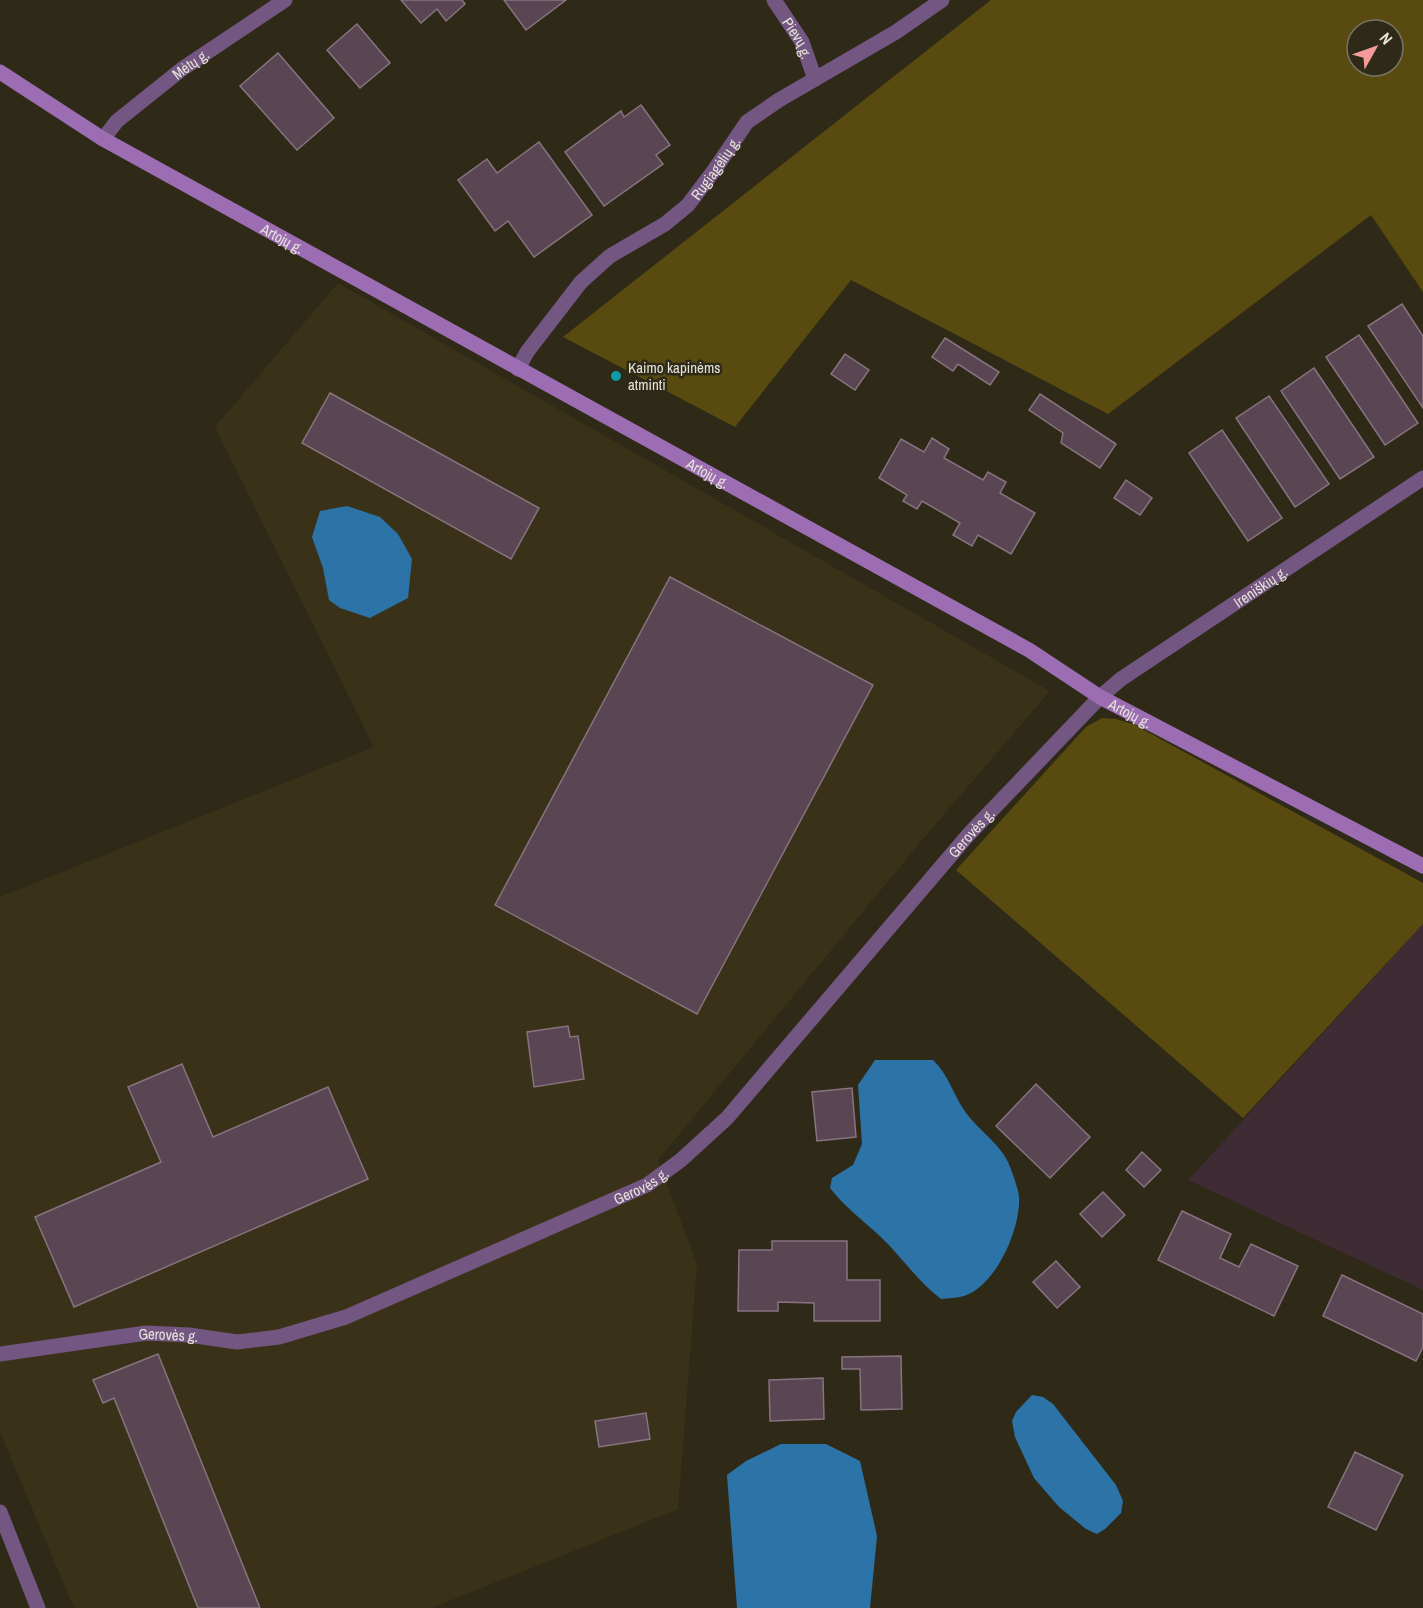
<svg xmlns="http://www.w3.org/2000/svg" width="1423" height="1608" viewBox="0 0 1423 1608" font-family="'Archivo Narrow',sans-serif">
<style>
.commercial{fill:#3e2b33}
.built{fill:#393218}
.green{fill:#594b0f;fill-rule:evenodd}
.water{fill:#2c73a8}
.building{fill:#594652;stroke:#887380;stroke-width:1.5}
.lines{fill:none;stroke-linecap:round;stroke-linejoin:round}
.street{stroke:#745682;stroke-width:15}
.secondary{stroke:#9d6db3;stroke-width:15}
.culture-dot{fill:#0f9aa8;stroke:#2f2a18;stroke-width:2}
.labels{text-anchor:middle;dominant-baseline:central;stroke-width:5;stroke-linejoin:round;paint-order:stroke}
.street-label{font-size:15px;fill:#e6e3d8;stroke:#2f2a18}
.poi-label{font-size:15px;fill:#e6e3d8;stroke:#2f2a18;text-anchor:start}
</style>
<rect width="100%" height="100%" fill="#2f2a18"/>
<!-- commercial -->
<polygon class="commercial" points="1423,924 1423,1290 1188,1180"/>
<!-- built -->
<polygon class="built" points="338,283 1050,691 922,840 658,1160 697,1264 678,1509 432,1608 74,1608 0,1432 0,897 374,747 215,427"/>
<!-- green -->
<g class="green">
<path d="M991 0H1423V292L1371 215 1108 414 851 280 735 427 563 337ZM1357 30H1393V66H1357Z"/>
<polygon points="1102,718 1116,719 1135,725 1423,883 1423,924 1243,1118 956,870 1086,727"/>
</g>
<!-- water -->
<g class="water">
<polygon points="347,506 380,517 398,534 412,559 408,598 370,618 340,608 329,600 323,568 312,537 320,511"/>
<path d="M875 1060H933C948 1074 953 1094 964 1110 977 1129 999 1143 1008 1162 1012 1172 1018 1187 1019 1197 1021 1228 996 1286 964 1296 957 1298 949 1298 941 1299 920 1283 905 1262 887 1243 868 1224 846 1209 830 1188L832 1178 853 1165 862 1144 858 1085Z"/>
<polygon points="1032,1395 1043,1397 1053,1404 1116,1485 1123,1501 1121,1513 1105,1529 1097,1534 1086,1529 1059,1507 1034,1478 1015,1437 1012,1421 1016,1412"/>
<polygon points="781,1444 826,1444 860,1461 877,1536 870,1608 737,1608 727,1475 746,1461"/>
</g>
<!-- building -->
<g class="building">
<polygon points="401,0 462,0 465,4 446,21 437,9 421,23"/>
<polygon points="504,0 566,0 526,30"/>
<polygon points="357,24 390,63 360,88 327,50"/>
<polygon points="278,53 334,118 297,150 240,86"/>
<polygon points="641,105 670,145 656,155 663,164 604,206 565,152 621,111 624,117"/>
<polygon points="539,142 592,215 534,257 508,221 495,231 458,180 487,159 497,173"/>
<polygon points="1402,304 1423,336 1423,408 1368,326"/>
<polygon points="1359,335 1418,423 1385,445 1326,357"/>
<polygon points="945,338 999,372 990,385 958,364 953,371 932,357"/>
<polygon points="845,354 869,370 855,390 831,374"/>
<polygon points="1314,368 1374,457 1340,479 1281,391"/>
<polygon points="330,393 539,508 511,559 302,443"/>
<polygon points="1040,394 1116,444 1100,468 1061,443 1063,433 1029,410"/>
<polygon points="1269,396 1329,484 1295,507 1236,418"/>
<polygon points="1222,430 1282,518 1248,541 1189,453"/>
<polygon points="932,438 949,449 944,458 983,480 988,472 1006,482 1000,493 1035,513 1011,554 978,535 972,546 953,535 960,523 922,501 917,509 903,501 907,495 879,478 901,439 924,452"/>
<polygon points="1126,480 1152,498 1140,515 1114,498"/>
<polygon points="670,577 873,685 697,1014 495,905"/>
<polygon points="568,1026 570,1037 578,1036 584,1079 534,1087 527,1032"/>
<polygon points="182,1064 213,1137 328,1087 368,1179 74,1307 35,1217 161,1162 128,1087"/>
<polygon points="1036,1084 1090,1137 1050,1178 996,1126"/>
<polygon points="852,1088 856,1137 817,1141 812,1092"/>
<polygon points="1142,1152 1161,1170 1144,1187 1126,1170"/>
<polygon points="1103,1192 1125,1215 1102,1237 1080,1214"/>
<polygon points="1182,1211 1231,1234 1220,1258 1239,1267 1251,1244 1298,1266 1274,1316 1158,1260"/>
<polygon points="772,1241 847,1241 847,1280 880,1280 880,1321 814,1321 814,1303 778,1302 778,1311 738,1311 739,1250 772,1250"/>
<polygon points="1056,1261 1080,1287 1057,1308 1033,1282"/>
<polygon points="1342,1275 1423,1314 1423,1347 1416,1361 1323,1316"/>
<polygon points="158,1354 260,1608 198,1608 114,1398 103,1403 93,1380"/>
<polygon points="901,1356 902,1409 861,1410 860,1369 842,1369 842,1357"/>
<polygon points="823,1378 824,1419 770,1421 769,1380"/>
<polygon points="646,1413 650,1439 599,1447 595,1421"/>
<polygon points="1355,1452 1403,1475 1376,1530 1328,1507"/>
</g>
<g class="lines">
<!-- street -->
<g class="street">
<path id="s1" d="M774 0 802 42 815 79"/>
<path id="s2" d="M103 139 117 121 182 69 285 0"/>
<path id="s3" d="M518 369 527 352 581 282 610 256 665 224 688 205 715 169 747 122 779 100 896 32 942 0"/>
<path id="s4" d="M0 1354 146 1333 189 1335 237 1342 279 1337 346 1317 647 1185 681 1160 727 1118 969 834 1100 697 1121 679 1423 478"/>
<polyline points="0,1512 38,1608"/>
</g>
<!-- secondary -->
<path class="secondary" id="s5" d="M0 72 103 139 1029 650 1100 697 1423 866"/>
</g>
<!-- markers -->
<circle class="culture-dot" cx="616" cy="376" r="6"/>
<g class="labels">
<!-- street labels -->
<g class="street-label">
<text stroke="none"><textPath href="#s1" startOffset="45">Pievų g.</textPath></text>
<text stroke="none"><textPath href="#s2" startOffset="116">Mėtų g.</textPath></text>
<text stroke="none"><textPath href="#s3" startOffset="286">Rugiagėlių g.</textPath></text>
<text stroke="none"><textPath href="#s5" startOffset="328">Artojų g.</textPath></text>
<text stroke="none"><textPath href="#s5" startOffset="814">Artojų g.</textPath></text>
<text stroke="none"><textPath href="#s4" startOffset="1542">Ireniškių g.</textPath></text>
<text stroke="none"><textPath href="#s5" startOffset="1300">Artojų g.</textPath></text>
<text stroke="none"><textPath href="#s4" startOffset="1160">Gerovės g.</textPath></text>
<text stroke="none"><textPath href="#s4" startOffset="674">Gerovės g.</textPath></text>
<text stroke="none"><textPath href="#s4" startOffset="170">Gerovės g.</textPath></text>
</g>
<!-- poi labels -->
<g class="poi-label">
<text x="628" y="367">Kaimo kapinėms<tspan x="628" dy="17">atminti</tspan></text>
</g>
</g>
<!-- north arrow -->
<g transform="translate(1375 48) rotate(50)"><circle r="28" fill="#2f2a18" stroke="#787465" stroke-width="1.5"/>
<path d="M0-4.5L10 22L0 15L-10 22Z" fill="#f59b9b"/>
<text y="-9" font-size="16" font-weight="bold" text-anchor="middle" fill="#e6e3d8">N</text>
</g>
</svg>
